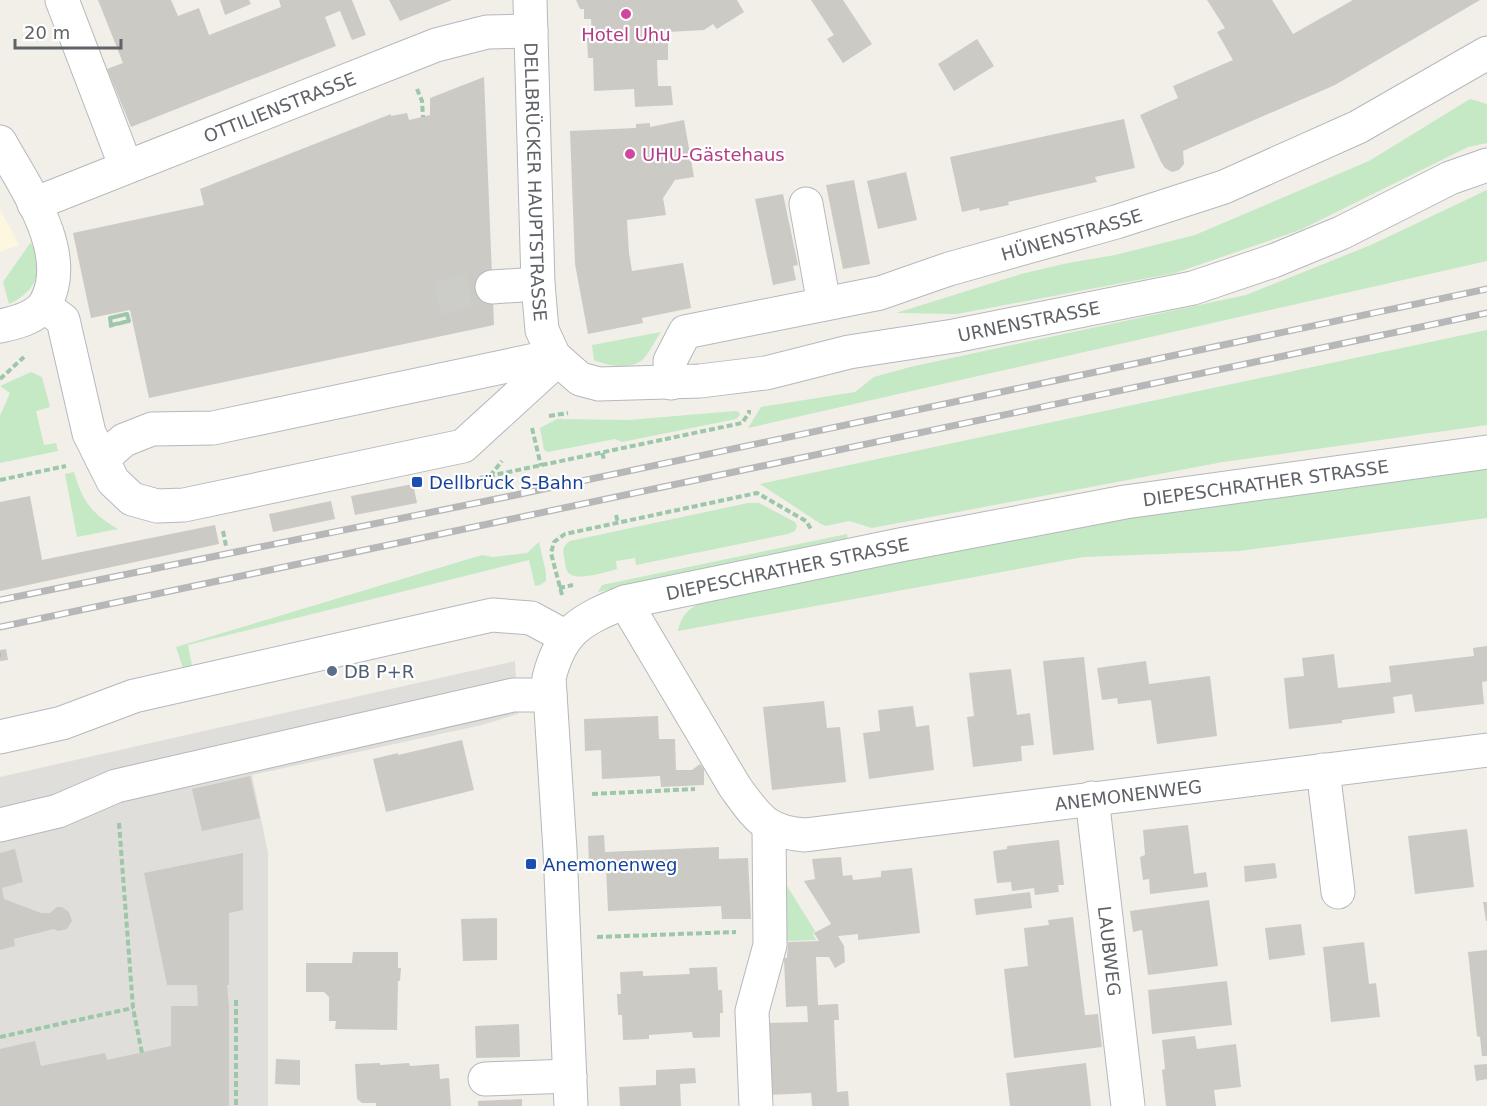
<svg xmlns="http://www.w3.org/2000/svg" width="1487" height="1106" viewBox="0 0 1487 1106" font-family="'DejaVu Sans',sans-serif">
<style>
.commercial{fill:#fef7e0}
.industrial{fill:#e0deda}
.green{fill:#c5e8c5}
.building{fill:#cccac5}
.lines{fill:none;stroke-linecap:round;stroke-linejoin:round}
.minor-tunnel{stroke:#ccccc8;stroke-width:33;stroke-dasharray:33 16;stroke-linecap:butt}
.minor-casing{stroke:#b5b8bc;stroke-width:35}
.path{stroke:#9cc7a9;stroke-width:4;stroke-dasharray:6 3;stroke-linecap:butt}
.minor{stroke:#fff;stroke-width:33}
.rail-casing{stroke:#b6b7b8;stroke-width:7}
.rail{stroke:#fff;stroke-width:4.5;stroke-dasharray:14;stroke-linecap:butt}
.hotel-dot{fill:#d1479c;stroke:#fff;stroke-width:2}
.transit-dot{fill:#1a4fb4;stroke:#fff;stroke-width:2}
.service-dot{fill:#5c6f8a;stroke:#fff;stroke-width:2}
.labels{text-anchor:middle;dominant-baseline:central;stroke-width:4.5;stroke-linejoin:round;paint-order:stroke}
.hotel-label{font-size:18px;fill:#b23c85;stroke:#fff}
.street-label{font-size:18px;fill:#5f6368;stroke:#fff}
.transit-label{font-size:18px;fill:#164399;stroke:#fff;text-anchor:start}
.service-label{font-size:18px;fill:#4e5e75;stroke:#fff;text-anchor:start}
</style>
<rect width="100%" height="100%" fill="#f1efe8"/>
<!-- commercial -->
<polygon class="commercial" points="0,209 19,245 0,252"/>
<!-- industrial -->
<polygon class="industrial" points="515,661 518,714 482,725 252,775 268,853 268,1106 0,1106 0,777"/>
<!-- green -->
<g class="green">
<polygon points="1470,99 1487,104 1487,143 1468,147 1300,230 1175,273 957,314 896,313 1021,274 1068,263 1115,255 1195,235 1369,161"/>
<polygon points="1487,190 1487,261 748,428 761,407 855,392 874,377 910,367 1246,295 1371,245"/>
<path d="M31 242C44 270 38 290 9 304L3 282Z"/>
<polygon points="1487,330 1487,425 1223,462 872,528 849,521 826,526 821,524 760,484"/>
<path d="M661 332C655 340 651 350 645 357 634 371 608 366 594 360L592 345Z"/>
<polygon points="31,372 42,377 50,407 36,411 44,445 56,443 58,451 0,463 0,416 10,393 0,386"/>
<polygon points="735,411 739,412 740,415 736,419 622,442 615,439 548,452 544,450 540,428 557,419 629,420"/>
<path d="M1487 469V518L1239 551 1083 557 678 631C681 617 686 611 698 604L1167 507Z"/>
<path d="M74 472C82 501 92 514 118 529L77 537 65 474Z"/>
<path d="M748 503H759L795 522 797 526 795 531 788 534 636 565 635 558 616 561 617 569C606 572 573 583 567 571 565 567 565 561 564 557 562 549 564 545 570 541Z"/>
<polygon points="847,534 848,540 598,592 602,585"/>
<polygon points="539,542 546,573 546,581 540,585 535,586 529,560 188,645 192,665 183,668 176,647 482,555 493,557 527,553"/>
<polygon points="787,886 815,931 813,934 816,940 787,941"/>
</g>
<!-- building -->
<g class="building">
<polygon points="98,0 171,0 178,16 199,8 209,35 281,7 279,0 352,0 366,35 352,40 340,11 325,17 336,46 131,127 107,69 123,63"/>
<polygon points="220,0 249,0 251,4 225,15"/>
<polygon points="389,0 452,0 400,21"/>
<polygon points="576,0 737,0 744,12 717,29 713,24 704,30 668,32 668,60 657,60 658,86 671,86 673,105 635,107 634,89 594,91 593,58 588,58 587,38 592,38 591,19 584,19 584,9 580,9"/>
<polygon points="811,0 843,0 872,44 843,63 827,39 834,35"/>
<polygon points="1207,0 1272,0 1293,34 1353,0 1480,0 1335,85 1183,151 1184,164 1179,170 1172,172 1165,168 1161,162 1140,115 1178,98 1173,86 1233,60 1217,32 1225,28"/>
<polygon points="977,39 994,66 954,91 938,64"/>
<polygon points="484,77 494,325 149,398 130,310 91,318 73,233 204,205 200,189 391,114 391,116 407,113 409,120 430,115 430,98"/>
<polygon points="1124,119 1135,168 1095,177 1097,182 1008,202 1009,205 980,211 979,208 962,212 950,157"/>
<polygon points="684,120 694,177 675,180 663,198 666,215 627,220 629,253 632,271 683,263 691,308 642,318 643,323 588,334 575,264 570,131 636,128 636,124 650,123 650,127"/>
<polygon points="906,172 917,220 878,229 867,181"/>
<polygon points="854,180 870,264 843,269 826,185"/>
<polygon points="783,194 798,265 793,266 796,280 773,285 755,199"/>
<polygon points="413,484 417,503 355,515 351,496"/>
<polygon points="30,496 42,560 215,525 219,544 0,591 0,502"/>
<polygon points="331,501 335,519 273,532 269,514"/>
<polygon points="1487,646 1487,681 1482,682 1484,704 1415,712 1412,694 1393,697 1395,713 1342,720 1342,723 1289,729 1284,678 1304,676 1302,658 1334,654 1338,688 1391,682 1389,666 1474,656 1473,648"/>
<polygon points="6,649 8,660 0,661 0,650"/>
<polygon points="1084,657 1094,750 1053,755 1043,661"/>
<polygon points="1146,661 1149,684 1210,676 1217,736 1157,744 1151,700 1118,704 1117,698 1102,700 1097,668"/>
<polygon points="1011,669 1017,715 1030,713 1034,745 1021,746 1022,761 973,767 967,717 974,716 969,673"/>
<polygon points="824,701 827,728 840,727 846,782 772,790 763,707"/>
<polygon points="913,706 916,727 929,725 934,770 869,779 863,733 880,731 878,710"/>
<polygon points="658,716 659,739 675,739 676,770 692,770 700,764 704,769 704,785 661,787 660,776 602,779 601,750 585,751 584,719"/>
<polygon points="462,740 474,790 386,812 373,759 398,753 398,755"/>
<polygon points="250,776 260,818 202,831 192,789"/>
<polygon points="1188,825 1194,874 1206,872 1208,887 1150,894 1149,879 1143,880 1140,857 1145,855 1143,830"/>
<polygon points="1467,829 1474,887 1415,894 1408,836"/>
<polygon points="604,835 605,852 719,847 719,859 748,858 751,919 722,919 721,906 608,911 606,867 589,868 588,836"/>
<polygon points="1059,840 1064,885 1058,885 1059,892 1035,895 1034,888 1012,891 1011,882 997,883 993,851 1007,849 1007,846"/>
<polygon points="15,849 23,882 2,888 4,899 41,913 50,913 57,907 62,907 69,912 72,921 67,929 58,931 54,929 14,939 15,946 0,950 0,853"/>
<polygon points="243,853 243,910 229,913 229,985 227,985 229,1006 229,1106 0,1106 0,1049 35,1041 41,1066 105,1053 107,1060 171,1046 171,1006 198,1006 197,985 167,985 144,873"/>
<polygon points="841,857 843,876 852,875 853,880 881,877 881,871 912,868 920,933 858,940 858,934 838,936 844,946 845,962 835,968 829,957 816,957 818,1005 838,1004 839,1020 834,1020 837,1092 848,1091 849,1106 812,1106 811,1093 768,1095 765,1023 808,1022 807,1006 786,1007 784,958 787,958 788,942 819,941 814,933 831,924 804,881 815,879 812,859"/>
<polygon points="1275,863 1277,878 1245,882 1244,866"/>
<polygon points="1030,892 1032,908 976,915 974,899"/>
<polygon points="1209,900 1218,966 1148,975 1142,930 1133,932 1130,911"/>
<polygon points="1483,902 1487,902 1487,921 1486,921"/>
<polygon points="1073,917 1085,1015 1098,1014 1102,1047 1014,1058 1004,969 1028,966 1024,928 1049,925 1048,920"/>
<polygon points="497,918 497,960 463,961 461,919"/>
<polygon points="1301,924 1305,955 1269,960 1265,928"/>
<polygon points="1364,942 1369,984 1376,983 1380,1017 1331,1022 1323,947"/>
<polygon points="1487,950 1487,1056 1482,1056 1480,1037 1477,1036 1468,952"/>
<polygon points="353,952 398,952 398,968 401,968 400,981 398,981 397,1030 335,1029 336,1021 329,1021 329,997 324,992 306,992 306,963 352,963"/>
<polygon points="717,967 718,990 722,990 723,1013 720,1013 720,1037 693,1038 692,1032 649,1035 649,1039 623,1040 622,1015 618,1015 617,994 621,994 620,972 643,971 643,976 690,974 689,968"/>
<polygon points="1227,981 1232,1025 1152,1034 1148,990"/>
<polygon points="519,1024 520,1057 476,1058 475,1026"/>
<polygon points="1195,1036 1197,1049 1236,1044 1241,1087 1214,1090 1216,1106 1166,1106 1162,1070 1165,1069 1162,1040"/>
<polygon points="276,1059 300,1060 300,1085 275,1084"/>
<polygon points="380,1063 380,1065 409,1063 410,1066 439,1064 440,1079 449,1078 451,1106 376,1106 376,1103 362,1103 357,1099 355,1064"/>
<polygon points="1086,1063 1091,1106 1010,1106 1006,1073"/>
<polygon points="1487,1064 1487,1079 1476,1081 1474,1065"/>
<polygon points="695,1068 696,1083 680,1084 681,1106 620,1106 619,1087 656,1085 656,1070"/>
<polygon points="522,1099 522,1106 478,1106 478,1101"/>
</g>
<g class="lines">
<!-- minor-tunnel -->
<polyline class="minor-tunnel" points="437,298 492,287"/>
<!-- minor casing -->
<g class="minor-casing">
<g id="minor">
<polyline points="62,0 126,167"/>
<path id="s1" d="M530 0 538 284 542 330 554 356 580 379 599 384 700 381 766 373 849 352 954 336 1193 288 1273 261 1341 233 1450 178 1487 165"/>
<path d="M0 142C24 185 74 254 45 304 36 318 15 323 0 326"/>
<path id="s2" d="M34 204 436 45 487 32 531 31"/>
<polyline points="806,204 824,304"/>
<polyline points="492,287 538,284"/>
<polyline points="44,306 63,320 89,433 113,481 132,499 157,506 184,505 463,446 557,360"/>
<path id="s3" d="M671 383 670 361 685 332 880 293 949 269 1116 222 1224 187 1358 127 1487 53"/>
<polyline points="102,459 124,440 152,429 213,428 554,356"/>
<path id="s4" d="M625 602 735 787C757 817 765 832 805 835L1487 750"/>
<polyline points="0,737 62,723 134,696 492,615 531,618 566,637"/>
<polyline points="1323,770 1338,892"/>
<path id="s5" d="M1092 798 1128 1106"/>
<polyline points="0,825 58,811 116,786 513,695 550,695"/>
<polyline points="485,1079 570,1076"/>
<path id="s6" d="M571 1106 560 850 549 678C561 630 581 620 625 602L900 545 1125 502 1487 452"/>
<polyline points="756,1106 752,1011 770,945 769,827"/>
</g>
</g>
<!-- path -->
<g class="path">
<polyline points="417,89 422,101 423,117"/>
<polyline points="109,326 129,321 127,314 110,318 111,325 129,321 127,314 110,318 109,315"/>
<polyline points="0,379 24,357"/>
<polyline points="549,416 568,413"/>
<polyline points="532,428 541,466"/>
<polyline points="602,453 604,459"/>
<polyline points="490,476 502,461"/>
<polyline points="480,478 742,423 749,413 749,410"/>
<polyline points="0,480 66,466"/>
<polyline points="616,515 618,523"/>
<polyline points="223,531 226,546"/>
<polyline points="559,588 573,585"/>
<polyline points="562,595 551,553 554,542 565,534 757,493 806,521 811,529"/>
<polyline points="0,655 1,655"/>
<polyline points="592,794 695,789"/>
<polyline points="119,823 133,1008 142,1053"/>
<polyline points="597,937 736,932"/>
<polyline points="236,1000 236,1106"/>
<polyline points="0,1037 133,1008"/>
</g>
<!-- minor -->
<use href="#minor" class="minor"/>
<!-- rail casing -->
<g class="rail-casing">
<g id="rail">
<polyline points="0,600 506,497 1487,289"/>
<polyline points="0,627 1487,313"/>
</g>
</g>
<!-- rail -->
<use href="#rail" class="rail"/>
</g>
<!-- markers -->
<g class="hotel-dot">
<circle cx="626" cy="14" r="6"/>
<circle cx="630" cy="154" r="6"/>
</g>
<g class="transit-dot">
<rect x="411" y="476" width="12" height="12" rx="3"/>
<rect x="525" y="858" width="12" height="12" rx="3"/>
</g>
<circle class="service-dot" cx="332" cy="671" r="6"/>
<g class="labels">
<!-- hotel labels -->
<g class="hotel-label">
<text x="626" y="34">Hotel Uhu</text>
<text x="642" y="154" text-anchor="start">UHU-Gästehaus</text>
</g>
<!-- street labels -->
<g class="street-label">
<text stroke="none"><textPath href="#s2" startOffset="264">OTTILIENSTRASSE</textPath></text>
<text stroke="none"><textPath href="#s1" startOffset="182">DELLBRÜCKER HAUPTSTRASSE</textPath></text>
<text stroke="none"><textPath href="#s3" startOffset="454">HÜNENSTRASSE</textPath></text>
<text stroke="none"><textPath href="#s1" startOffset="849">URNENSTRASSE</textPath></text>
<text stroke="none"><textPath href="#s6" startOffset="1194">DIEPESCHRATHER STRASSE</textPath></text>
<text stroke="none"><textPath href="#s6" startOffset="708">DIEPESCHRATHER STRASSE</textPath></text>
<text stroke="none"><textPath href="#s4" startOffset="630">ANEMONENWEG</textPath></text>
<text stroke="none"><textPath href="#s5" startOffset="154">LAUBWEG</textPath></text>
</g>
<!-- transit labels -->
<g class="transit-label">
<text x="429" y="482">Dellbrück S-Bahn</text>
<text x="543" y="864">Anemonenweg</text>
</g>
<!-- service labels -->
<g class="service-label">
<text x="344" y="671">DB P+R</text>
</g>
</g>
<!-- scale -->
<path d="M15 39v9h106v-9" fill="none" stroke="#5f6368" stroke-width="3"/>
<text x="24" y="39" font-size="18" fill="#5f6368" stroke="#ffffff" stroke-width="4.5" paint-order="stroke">20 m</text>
</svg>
